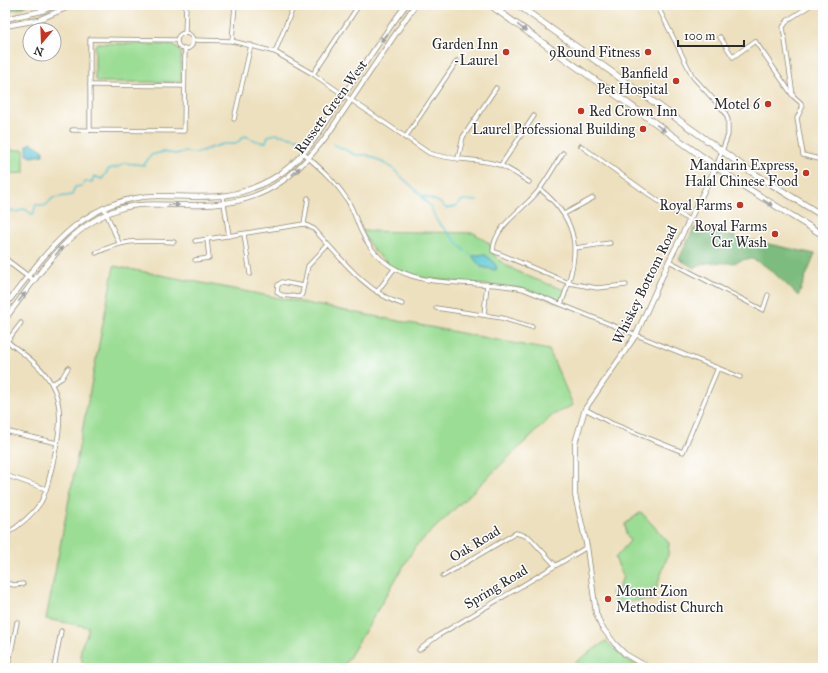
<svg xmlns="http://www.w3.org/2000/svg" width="828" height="673" viewBox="0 0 828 673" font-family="'IM FELL Great Primer',serif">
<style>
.green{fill:#9bdd94;stroke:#638460}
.forest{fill:#7cbc7e;stroke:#547454}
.water{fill:#5ac6d3;stroke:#42787f}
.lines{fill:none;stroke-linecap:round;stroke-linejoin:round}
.stream{stroke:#5ac6d3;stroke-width:1.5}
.minor-casing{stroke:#8c8674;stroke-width:5}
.tertiary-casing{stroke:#8c8674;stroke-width:6}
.primary-casing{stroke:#8c8674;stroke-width:7}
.minor{stroke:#fff;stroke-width:3.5}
.tertiary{stroke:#fff;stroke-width:4.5}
.primary{stroke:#fff;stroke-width:5.5}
.oneway{fill:#a0a0a0}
.poi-dot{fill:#c8321e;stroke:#fff;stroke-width:1.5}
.labels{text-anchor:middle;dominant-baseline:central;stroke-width:3;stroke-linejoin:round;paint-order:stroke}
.poi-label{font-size:14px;fill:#2b2b2b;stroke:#fff;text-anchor:end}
.street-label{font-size:14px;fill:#2b2b2b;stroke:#fff}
</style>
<rect width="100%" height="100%" fill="#fff"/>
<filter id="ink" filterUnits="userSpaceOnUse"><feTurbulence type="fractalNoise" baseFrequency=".025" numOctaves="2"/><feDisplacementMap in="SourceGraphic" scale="8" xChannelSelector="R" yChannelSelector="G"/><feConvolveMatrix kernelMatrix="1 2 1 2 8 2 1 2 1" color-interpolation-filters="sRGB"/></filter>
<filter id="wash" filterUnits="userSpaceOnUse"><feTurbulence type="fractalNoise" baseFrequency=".012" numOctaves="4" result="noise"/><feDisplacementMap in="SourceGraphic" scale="16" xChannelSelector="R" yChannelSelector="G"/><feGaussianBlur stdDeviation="0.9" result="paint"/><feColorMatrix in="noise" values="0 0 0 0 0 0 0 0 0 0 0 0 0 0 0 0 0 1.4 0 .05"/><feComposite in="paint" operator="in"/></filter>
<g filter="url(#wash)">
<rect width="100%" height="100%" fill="#ede0be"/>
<!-- green -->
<g class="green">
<polygon points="97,43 174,45 181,52 181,80 178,82 98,82 95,79 95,46"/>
<polygon points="5,150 24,150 24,173 5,174"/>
<path d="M361 231 474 233 490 244C489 267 548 283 567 291L561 304 523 289 422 278 394 269 374 251Z"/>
<path d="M114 266 549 350 573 405 553 415 415 547 343 668H84C82 661 79 653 82 645 84 638 89 635 88 627L46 619Z"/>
<polygon points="641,512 669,543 668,555 652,600 615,602 611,592 619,588 623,576 615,558 630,541 626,534 625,524"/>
<polygon points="606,641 623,657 641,668 567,668"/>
</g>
<!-- forest -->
<g class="forest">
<polygon points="5,5 28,5 21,8 5,11"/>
<path d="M694 228 815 254 798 296C788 286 764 261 751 259 743 258 737 264 727 263 714 263 705 260 694 268L679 259Z"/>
</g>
<!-- water -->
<g class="water">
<polygon points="31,143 43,150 43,155 32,157 27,155 27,146"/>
<polygon points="484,254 492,260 497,267 496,270 481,267 472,256"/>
</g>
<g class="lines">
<!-- stream -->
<g class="stream">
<polyline points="333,144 356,155 368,155 391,167 421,195 439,202 446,208 455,207 460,202 464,200 477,201"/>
<polyline points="422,197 430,206 437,221 465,251"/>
<path d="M5 209 16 212 25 209 33 215 36 204C49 208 45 205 53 198L72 195 75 187 82 186 85 182H92L94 176 102 179 109 169 118 167 124 163 144 165 151 155 163 152 175 154 185 152 195 153 223 144H235L245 136C252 138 259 144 266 142L268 136 276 134 301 139"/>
<polyline points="469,254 472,256"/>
</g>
</g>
</g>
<g filter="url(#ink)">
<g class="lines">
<!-- minor casing -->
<g class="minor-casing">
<g id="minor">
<polyline points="657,5 693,77 725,112 728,120 728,135 716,167"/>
<polyline points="713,6 715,5"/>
<circle cx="185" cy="41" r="8"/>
<polyline points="185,33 186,5"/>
<polyline points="720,37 733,57 755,41 793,96 801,103 802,108 797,118 803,155 823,160"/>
<path d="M193 40 232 41 275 52 313 74 429 153C451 161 475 158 496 164 508 167 519 176 529 182"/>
<polyline points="232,41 235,5"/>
<polyline points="275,52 294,5"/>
<polyline points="313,74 359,5"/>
<polyline points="90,85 184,86"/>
<polyline points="821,86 823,98"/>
<polyline points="793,95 783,27 788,20 811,5"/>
<polyline points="234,119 251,45"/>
<polyline points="72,130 184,131 185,49"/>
<polyline points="90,130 90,39 177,40"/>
<polyline points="405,138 457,61"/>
<polyline points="581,146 657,200 689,220"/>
<path d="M563 153C555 165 548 178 539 190 525 209 494 225 493 251L569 283 597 288 626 285"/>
<path d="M304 154C319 167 335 181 346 198 353 208 356 220 361 231 371 253 389 269 412 276 446 287 487 280 523 289L740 377"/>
<polyline points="458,159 463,137 496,88"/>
<polyline points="501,165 534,116"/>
<path d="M540 189C583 224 580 256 561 304"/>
<polyline points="223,197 229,236"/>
<polyline points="104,208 119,243"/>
<polyline points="564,214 593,198"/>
<polyline points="304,224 308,198"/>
<polyline points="244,234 250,274"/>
<path d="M195 241 304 224 314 229C338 255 367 294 402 304"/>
<polyline points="575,248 610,243"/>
<path d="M96 253C127 238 141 241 174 242"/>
<polyline points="195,260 209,258 207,239"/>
<polyline points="669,261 763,310 768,295"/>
<polyline points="303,286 282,282 278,285 277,292 281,295 300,297 302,294 308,266 328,245"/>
<polyline points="377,292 394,269"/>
<polyline points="436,308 502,318 532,327"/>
<polyline points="484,315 487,284"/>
<polyline points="5,344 21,323"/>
<polyline points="52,384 62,378 68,368"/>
<polyline points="585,409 611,423 683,452 718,368"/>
<polyline points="5,431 57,443"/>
<polyline points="5,475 46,489"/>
<path d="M5 535C19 526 32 516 41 502 47 491 49 478 52 467 58 440 66 409 51 383 41 365 23 354 7 341"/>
<polyline points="443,576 516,533 529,537 555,565"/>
<polyline points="5,583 14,585 23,584"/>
<polyline points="419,650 439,635 587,547"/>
<polyline points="5,666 17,668"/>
<polyline points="8,668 17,622"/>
<polyline points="54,668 61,631"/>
</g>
</g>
<!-- tertiary casing -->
<g class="tertiary-casing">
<g id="tertiary">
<polyline points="5,19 42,11 56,5"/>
<polyline points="5,26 38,20 73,5"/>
<polyline points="5,259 34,281"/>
<path d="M5 306C46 253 82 197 158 196 204 196 228 203 272 179 306 160 323 125 344 95 364 65 384 34 406 5"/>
<path d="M5 319C37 278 67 226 119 209 141 202 163 205 186 205 252 207 288 188 328 134L415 5"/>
<polyline points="649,668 625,654 615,644 601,626 596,613 587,547 575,495 575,443 585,409 636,335 669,261 716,167"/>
</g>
</g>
<!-- primary casing -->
<g class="primary-casing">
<g id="primary">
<polyline points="490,5 742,185 823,235"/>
<polyline points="518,5 750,171 823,216"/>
</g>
</g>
<!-- minor -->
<use href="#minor" class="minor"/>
<!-- tertiary -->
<use href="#tertiary" class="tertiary"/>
<!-- primary -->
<use href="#primary" class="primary"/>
</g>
<!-- one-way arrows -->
<defs><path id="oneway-solid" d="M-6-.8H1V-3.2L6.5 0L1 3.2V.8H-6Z"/></defs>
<g class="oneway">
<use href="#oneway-solid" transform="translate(522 28) rotate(36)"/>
<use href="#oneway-solid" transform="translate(384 37) rotate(125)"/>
<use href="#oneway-solid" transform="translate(661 128) rotate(35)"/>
<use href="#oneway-solid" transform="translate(296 171) rotate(-43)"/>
<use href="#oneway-solid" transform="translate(768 203) rotate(33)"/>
<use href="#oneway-solid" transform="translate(174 205) rotate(3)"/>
<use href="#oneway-solid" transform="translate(59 251) rotate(-49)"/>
<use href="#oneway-solid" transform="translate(22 297) rotate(-52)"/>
</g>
</g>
<!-- markers -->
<g class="poi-dot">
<circle cx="506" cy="52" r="4"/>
<circle cx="648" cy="52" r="4"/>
<circle cx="676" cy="81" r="4"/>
<circle cx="768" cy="104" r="4"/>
<circle cx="581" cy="111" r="4"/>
<circle cx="643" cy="129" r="4"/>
<circle cx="806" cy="173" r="4"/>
<circle cx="740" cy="205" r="4"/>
<circle cx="775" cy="234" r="4"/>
<circle cx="608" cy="599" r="4"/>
</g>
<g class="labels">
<!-- poi labels -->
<g class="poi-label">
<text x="498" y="44">Garden Inn<tspan x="498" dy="16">-Laurel</tspan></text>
<text x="640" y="52">9Round Fitness</text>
<text x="668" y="73">Banfield<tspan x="668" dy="16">Pet Hospital</tspan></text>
<text x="760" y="104">Motel 6</text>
<text x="589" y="111" text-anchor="start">Red Crown Inn</text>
<text x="635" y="129">Laurel Professional Building</text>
<text x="798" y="165">Mandarin Express,<tspan x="798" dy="16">Halal Chinese Food</tspan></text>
<text x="732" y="205">Royal Farms</text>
<text x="767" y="226">Royal Farms<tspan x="767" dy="16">Car Wash</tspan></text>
<text x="616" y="591" text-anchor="start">Mount Zion<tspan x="616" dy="16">Methodist Church</tspan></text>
</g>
<!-- street labels -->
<g class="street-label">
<text transform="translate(331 107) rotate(-54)">Russett Green West</text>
<text transform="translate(645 285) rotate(-64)">Whiskey Bottom Road</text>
<text transform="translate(475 544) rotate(-31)">Oak Road</text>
<text transform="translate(496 587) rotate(-31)">Spring Road</text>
</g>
</g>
<!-- margin -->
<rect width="828" height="673" fill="none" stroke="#fff" stroke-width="20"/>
<!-- north arrow -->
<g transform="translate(42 42) rotate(199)"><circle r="19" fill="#ffffff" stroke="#aaaaaa"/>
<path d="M0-3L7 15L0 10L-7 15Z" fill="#c8321e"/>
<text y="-6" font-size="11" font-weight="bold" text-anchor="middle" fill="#2b2b2b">N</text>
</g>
<!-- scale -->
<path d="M678 40v6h66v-6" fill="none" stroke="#2b2b2b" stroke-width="2"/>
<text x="684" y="40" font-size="12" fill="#2b2b2b" stroke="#ffffff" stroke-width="3" paint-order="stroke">100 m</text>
</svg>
